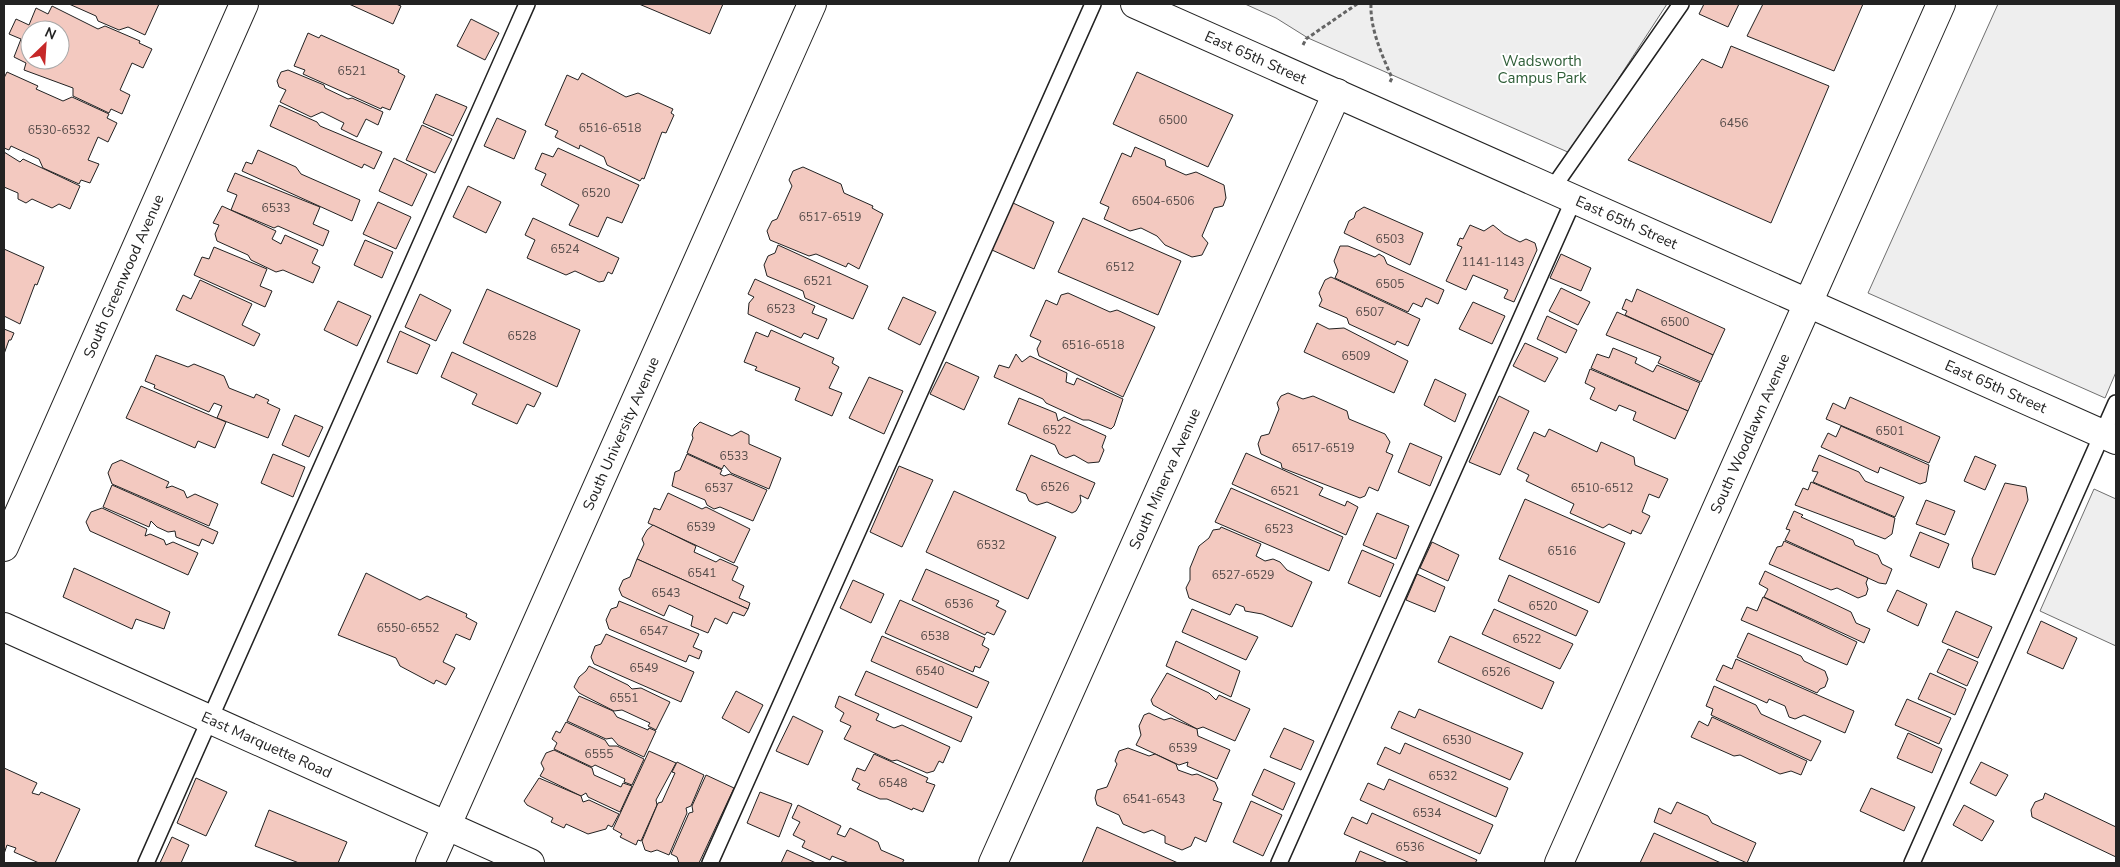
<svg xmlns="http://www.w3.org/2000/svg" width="2120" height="867" viewBox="0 0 2120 867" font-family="'Nunito Sans',sans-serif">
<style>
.green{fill:#eee;stroke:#6f6f6f}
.building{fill:#f3c9c0;stroke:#222;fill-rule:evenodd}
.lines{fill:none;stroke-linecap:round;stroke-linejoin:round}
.service-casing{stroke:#222;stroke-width:18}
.minor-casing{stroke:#222;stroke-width:30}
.tertiary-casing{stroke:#222;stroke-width:30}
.path{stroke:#646464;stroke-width:3;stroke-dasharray:4 2.5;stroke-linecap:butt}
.service{stroke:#fff;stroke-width:15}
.minor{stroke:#fff;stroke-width:28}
.tertiary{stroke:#fff;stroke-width:28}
.labels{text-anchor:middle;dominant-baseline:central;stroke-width:4;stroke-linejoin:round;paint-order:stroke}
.number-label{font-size:12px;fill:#564c4a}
.street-label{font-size:15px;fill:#222;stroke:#fff}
.park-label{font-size:15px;fill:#2f5e38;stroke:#fff}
</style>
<rect width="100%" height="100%" fill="#fff"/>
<!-- green -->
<g class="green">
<polygon points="1245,4 1667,4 1570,153 1308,38 1276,18"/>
<polygon points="1998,4 2116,4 2116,372 2105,398 1868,293"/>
<polygon points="2094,489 2116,499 2116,646 2040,611"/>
</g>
<!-- building -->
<g class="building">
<polygon points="69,4 159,4 145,35 128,27 119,30 98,21 96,16"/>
<polygon points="349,4 396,4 401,6 393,24"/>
<polygon points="639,4 723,4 710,34"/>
<polygon points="1704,4 1739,4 1728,27 1699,14"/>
<polygon points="1763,4 1863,4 1834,71 1747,36"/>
<path d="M52 6 98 29 105 26 140 41 139 43 152 49 143 68 132 63 120 90 130 95 122 114 111 109 109 113 73 96V88L24 70 26 63 14 57 21 39 9 34 16 19 29 25 36 8 48 14ZM30 30H60V60H30Z"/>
<polygon points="471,19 499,33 485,60 457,46"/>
<polygon points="308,33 319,38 321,35 399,70 398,72 405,76 390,110 382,107 381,109 303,74 305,70 294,66"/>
<polygon points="1731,46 1829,86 1771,223 1628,160 1702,59 1722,68"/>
<polygon points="288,70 324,85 325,88 348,99 352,98 383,112 378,125 366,119 357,137 341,129 344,123 322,112 311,117 280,102 286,90 279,87 277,81 281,72"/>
<polygon points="7,72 38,86 36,89 63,101 72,97 109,114 107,118 117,123 108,142 98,137 88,160 99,164 90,183 81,180 79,184 43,168 39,159 11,146 9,150 4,148 4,78"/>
<polygon points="1137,72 1233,115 1208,167 1113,124"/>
<polygon points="582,73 626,97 638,93 673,109 671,113 674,115 666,133 662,132 644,179 642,178 640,181 607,165 604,157 580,145 579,149 555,137 558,131 545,125 567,75 578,80"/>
<polygon points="436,94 467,107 453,136 423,123"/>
<polygon points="279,105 317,122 320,126 382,152 374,169 364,164 362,168 270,126"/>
<polygon points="497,118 526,131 514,159 484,146"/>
<polygon points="422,125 452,139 435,173 406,160"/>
<polygon points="1135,147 1165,160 1166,166 1186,175 1196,172 1224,185 1226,198 1223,206 1214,208 1202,236 1208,243 1202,255 1192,257 1165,245 1157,236 1141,228 1130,231 1104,219 1109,207 1100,203 1122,153 1131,157"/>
<polygon points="558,148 639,185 622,223 607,217 598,237 569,225 579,205 541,185 546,174 535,169 542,153 553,157"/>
<polygon points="258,150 296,167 301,174 360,200 352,221 242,171 246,162 252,164"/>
<polygon points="4,152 20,162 23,159 80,186 70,209 59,204 52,208 32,199 26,203 18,199 18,193 4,187"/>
<polygon points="394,158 427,174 412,206 379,191"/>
<polygon points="803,167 841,184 844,193 873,206 872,208 883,214 859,269 848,263 846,267 816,254 809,256 770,240 767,231 772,221 777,219 792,186 789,180 793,171"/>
<polygon points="235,173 320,207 313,224 329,231 323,246 278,226 274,228 231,210 237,195 227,191"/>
<polygon points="468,186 501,202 486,233 453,217"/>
<polygon points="378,202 411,217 396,249 363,234"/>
<polygon points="1013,203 1054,222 1034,269 992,250"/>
<polygon points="222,206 276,231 272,239 281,244 285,235 318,250 312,263 320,267 313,283 283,270 276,272 251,260 248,255 217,241 215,234 219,225 213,223"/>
<polygon points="1364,207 1423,233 1410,265 1344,233 1349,221 1354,218 1356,212"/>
<polygon points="533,218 619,258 612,274 608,272 604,281 599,282 575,271 566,275 527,258 535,240 525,235"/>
<polygon points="1083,218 1181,261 1158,315 1058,272"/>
<polygon points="1470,225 1484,231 1493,225 1504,234 1520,242 1526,239 1535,243 1537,250 1514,302 1504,298 1508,290 1473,275 1466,290 1446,281 1462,247 1457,245 1460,238 1463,239"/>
<polygon points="365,240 393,252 382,278 354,265"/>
<polygon points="778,245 868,286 853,319 805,298 803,291 767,276 764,265 768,256 775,253"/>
<polygon points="1340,246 1348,246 1375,257 1379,254 1384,257 1387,264 1444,290 1438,304 1426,298 1422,307 1413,303 1408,312 1335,278 1338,271 1334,261"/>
<polygon points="214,247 267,269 260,286 272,291 265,307 194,275 202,257 209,259"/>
<polygon points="4,249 44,267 37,285 35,284 20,324 4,316"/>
<polygon points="1561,254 1591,268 1581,291 1550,278"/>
<polygon points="1331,277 1420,319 1408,346 1397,341 1395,345 1349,324 1347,318 1319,306 1322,300 1319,293 1325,280"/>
<polygon points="755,279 815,306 812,313 827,319 818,339 804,333 801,338 748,314 749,303 754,297 748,294"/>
<polygon points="200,280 252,304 242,325 260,334 254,346 176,310 183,295 191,299"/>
<polygon points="1561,288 1590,302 1578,325 1549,311"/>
<polygon points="487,289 580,330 557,387 463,343"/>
<polygon points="1637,289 1725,329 1713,355 1625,315 1627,311 1622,309 1626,299 1632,302"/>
<polygon points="1068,293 1110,312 1117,310 1155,327 1123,397 1039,356 1037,349 1041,341 1030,336 1046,300 1057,305 1061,295"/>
<polygon points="420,294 451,310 436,341 405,327"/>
<polygon points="903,297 936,312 920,345 888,329"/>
<polygon points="338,301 371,316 357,346 324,330"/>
<polygon points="1473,302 1505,316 1492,344 1459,329"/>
<polygon points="1617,312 1713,355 1701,382 1658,363 1661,357 1606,335"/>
<polygon points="1547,316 1577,330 1566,353 1537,339"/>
<polygon points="1317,323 1329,329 1344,328 1408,361 1394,393 1304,352"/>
<polygon points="4,329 14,333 11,340 9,340 4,354"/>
<polygon points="771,330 834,358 832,363 839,367 829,388 842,393 832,416 795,400 800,388 755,370 757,367 744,362 756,332 768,337"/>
<polygon points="400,331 430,345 417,374 387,362"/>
<polygon points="1525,343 1558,358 1545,382 1513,366"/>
<polygon points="1613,348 1637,358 1635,363 1653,372 1657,365 1700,383 1688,411 1591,368 1597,354 1609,358"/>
<polygon points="452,352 541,393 534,407 527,404 517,424 472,404 477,394 441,377"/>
<polygon points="1016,354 1022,362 1030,356 1067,373 1066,382 1074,385 1077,378 1123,399 1114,426 1111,429 1089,420 1083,420 1046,403 1043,399 994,377 999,365 1009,368"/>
<polygon points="156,355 188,367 194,364 224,376 229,388 254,398 256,394 269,400 267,403 280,409 268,438 217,418 222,406 214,403 209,412 154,388 155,385 145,381"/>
<polygon points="946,362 979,377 964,410 930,394"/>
<polygon points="1590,369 1688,411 1675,439 1633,420 1636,412 1619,405 1616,411 1590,399 1595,388 1585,383"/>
<polygon points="869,377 903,391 884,434 849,418"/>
<polygon points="1435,379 1466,394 1455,422 1424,405"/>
<polygon points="141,386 226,422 215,448 198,441 195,448 126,418"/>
<polygon points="1288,393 1303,399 1313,396 1347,411 1349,419 1385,434 1390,442 1386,452 1393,455 1378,491 1369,487 1365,496 1360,498 1282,468 1281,463 1261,454 1258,444 1261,436 1269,434 1279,409 1277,403 1281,396"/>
<polygon points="1499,396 1529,411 1500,475 1469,462"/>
<polygon points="1850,397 1940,437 1929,463 1826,419 1833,403 1845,409"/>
<polygon points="1019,398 1056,413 1058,421 1064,417 1106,436 1102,447 1104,450 1099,462 1088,463 1074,455 1066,458 1059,454 1055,445 1008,424"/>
<polygon points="295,415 323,427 309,457 282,445"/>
<polygon points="700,422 732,436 741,431 749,435 749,444 781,458 769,489 731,473 724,465 722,469 687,453 693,438 692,435 694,428"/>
<polygon points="1841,426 1929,465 1926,482 1920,484 1880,467 1878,473 1821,447 1828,433 1836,437"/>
<polygon points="1549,429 1597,452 1601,442 1634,457 1635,465 1668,479 1659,498 1649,494 1642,512 1650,516 1641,534 1632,530 1631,534 1609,524 1603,528 1570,513 1574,504 1526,481 1529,475 1517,469 1534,432 1545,437"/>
<polygon points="1410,443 1442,457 1430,486 1398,472"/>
<polygon points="1246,453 1323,488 1319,495 1345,506 1347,501 1358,507 1346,535 1232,484"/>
<polygon points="273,454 305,467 293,497 261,483"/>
<polygon points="687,454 722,470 720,474 724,476 730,474 767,490 753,521 720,507 714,509 707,505 705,500 672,486 675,472 680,470"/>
<polygon points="1031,455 1095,483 1088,499 1080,495 1081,502 1076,511 1072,513 1047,502 1037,505 1029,501 1026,494 1016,490"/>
<polygon points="1819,455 1859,472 1865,481 1904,497 1895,517 1813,482 1818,472 1812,471"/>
<polygon points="1975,456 1996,465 1985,490 1964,481"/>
<polygon points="121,460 169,482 166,488 172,486 184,491 187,498 195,494 218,504 209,526 112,484 108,473 112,464"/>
<polygon points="899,466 933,480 902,547 870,532"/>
<polygon points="1811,482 1895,518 1892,534 1885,539 1795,505 1803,488 1808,490"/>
<polygon points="2005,483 2026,487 2028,500 1995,575 1973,568 1972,559"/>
<polygon points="112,485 218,532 213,544 202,539 199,546 176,537 175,531 168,532 157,527 151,521 149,527 103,507"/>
<polygon points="1231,488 1343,537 1329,571 1215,522"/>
<polygon points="954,491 1056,537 1028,599 926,552"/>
<polygon points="668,493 702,509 706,507 750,529 734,563 648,523 654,508 660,510"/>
<polygon points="1525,499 1625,543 1599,603 1499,559"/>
<polygon points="1926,500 1955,511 1945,535 1916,524"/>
<polygon points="102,508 147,529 145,536 150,534 164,540 166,545 173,542 198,553 188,575 90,531 86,522 91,512"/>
<polygon points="1794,511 1803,515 1801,517 1853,540 1855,545 1878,555 1882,564 1892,569 1886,584 1879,583 1785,540 1790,530 1786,529"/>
<polygon points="1377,513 1409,526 1396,559 1363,545"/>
<polygon points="653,525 696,546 694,552 716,562 720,559 738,567 732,580 744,586 739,598 750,603 748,609 637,559 644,544 642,539 647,530"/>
<polygon points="1221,527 1261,544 1256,556 1265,561 1273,559 1280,562 1287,570 1312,582 1292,627 1262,614 1245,611 1244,607 1236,604 1230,615 1189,598 1186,588 1190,580 1190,568 1199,546 1209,538 1213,530 1220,529"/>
<polygon points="1920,532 1949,544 1939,568 1910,556"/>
<polygon points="1784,541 1868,578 1866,583 1868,589 1866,595 1858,598 1837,588 1831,590 1769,564 1777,547 1782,546"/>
<polygon points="1432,542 1459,555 1448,581 1420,568"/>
<polygon points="1362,550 1394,564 1380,597 1348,583"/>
<polygon points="637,559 748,609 744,616 733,612 727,624 715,618 708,633 691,626 693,616 669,605 664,616 622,596 619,589 623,580 630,577"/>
<polygon points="74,568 170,612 164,629 136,619 132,629 63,597"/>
<polygon points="926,569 999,601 996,606 1006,611 994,635 987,632 985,635 912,600"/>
<polygon points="1765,571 1851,612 1856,623 1870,629 1864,643 1764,597 1768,589 1759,584"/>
<polygon points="366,573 420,600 427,596 467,614 466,617 477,623 470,640 456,634 443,662 455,668 446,685 436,680 434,684 400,666 396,658 338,635"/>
<polygon points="1417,574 1445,587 1435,612 1406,600"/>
<polygon points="1509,575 1588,611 1576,636 1498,601"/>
<polygon points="853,580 884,594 871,623 840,608"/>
<polygon points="1897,590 1927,604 1918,626 1887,611"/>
<polygon points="1763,597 1857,642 1847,665 1741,620 1747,607 1757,611"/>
<polygon points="900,600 985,638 982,645 989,649 980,668 975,666 973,672 885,633"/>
<polygon points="619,601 699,634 693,647 702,651 699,659 689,655 686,662 609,629 606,620 611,609 617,607"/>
<polygon points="1192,609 1258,637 1246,660 1182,632"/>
<polygon points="1494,609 1573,644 1560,669 1482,634"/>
<polygon points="1956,611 1992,627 1978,658 1942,642"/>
<polygon points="2041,621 2077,638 2063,669 2027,653"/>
<polygon points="1748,633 1801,656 1804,661 1825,671 1828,679 1825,687 1820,689 1817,693 1737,657"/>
<polygon points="606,634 694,672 681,702 594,664 591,657 595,646 601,644"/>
<polygon points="882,636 989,682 977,708 871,661"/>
<polygon points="1450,636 1554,682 1542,709 1438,662"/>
<polygon points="1176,641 1240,671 1231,697 1166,666"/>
<polygon points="1948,649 1978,662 1967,686 1937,672"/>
<polygon points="1736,659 1854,711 1845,733 1804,715 1795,719 1789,717 1785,706 1769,699 1767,703 1716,680 1723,665 1732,669"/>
<polygon points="589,666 628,685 632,689 641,688 670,702 656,730 648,726 650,723 622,710 614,711 579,693 574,687 579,677 586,671"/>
<polygon points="866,671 972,717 961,742 855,695"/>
<polygon points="1167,673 1209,693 1216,700 1219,695 1250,709 1235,741 1203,727 1197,729 1153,705 1151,700"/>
<polygon points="1930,673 1966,689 1955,715 1918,699"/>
<polygon points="1714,686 1756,705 1761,714 1821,741 1811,761 1711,715 1713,709 1706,706"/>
<polygon points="736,691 763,705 749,733 722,718"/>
<polygon points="579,696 613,711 617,717 648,730 649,728 656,731 644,757 618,745 612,738 606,739 567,721"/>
<polygon points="839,696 879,714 876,720 894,728 902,725 950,747 943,763 939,761 934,771 927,773 897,760 892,761 844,739 851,726 840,721 844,713 835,707"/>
<polygon points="1907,699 1951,718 1939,744 1895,725"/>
<polygon points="1419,709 1523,753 1510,780 1391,728 1399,711 1415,718"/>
<polygon points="1149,713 1164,720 1171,718 1197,729 1198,736 1230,750 1217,779 1187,766 1188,762 1179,765 1136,745 1141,735 1139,726 1144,715"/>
<polygon points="793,716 823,731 808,765 776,751"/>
<polygon points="1712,717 1807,761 1801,775 1791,771 1780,774 1740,755 1734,756 1691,737 1699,721 1708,726"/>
<polygon points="566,722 605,740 609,746 617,746 644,759 632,785 624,782 625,779 595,765 592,767 554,749 557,743 552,739 556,731 560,733"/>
<polygon points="1284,728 1314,741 1301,770 1270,757"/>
<polygon points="1908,733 1942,749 1932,773 1897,758"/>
<polygon points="1405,743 1508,788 1496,817 1377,764 1385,747 1400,754"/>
<polygon points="1128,748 1149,756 1155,754 1176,764 1178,770 1192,775 1197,774 1215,782 1218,789 1213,800 1222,803 1206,842 1195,837 1191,846 1182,850 1165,843 1165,836 1152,830 1144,833 1123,824 1119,815 1097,805 1095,798 1097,790 1107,787 1117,764 1115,761 1119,751"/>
<polygon points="554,750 592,768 594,775 621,787 623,783 632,786 620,812 588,797 586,793 581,796 540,776 544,769 541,763 546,753"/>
<polygon points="649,751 676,763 656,800 657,805 641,841 638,840 636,845 620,837 622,834 613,829"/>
<polygon points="874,754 928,778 926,782 935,785 923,812 913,808 912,810 887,799 880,799 857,789 860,784 852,780 857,768 865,771"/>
<polygon points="677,762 704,775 691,806 686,808 687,813 669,855 657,850 651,852 645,850 642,841 658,803 662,802 675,773 672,772"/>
<polygon points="1981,762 2008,775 1996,796 1970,783"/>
<polygon points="4,768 37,783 32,793 39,795 41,792 80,809 55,863 39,863 14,852 16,848 7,845 4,854"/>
<polygon points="1264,769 1295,783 1283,810 1252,795"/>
<polygon points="706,775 734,788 699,863 679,863 677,857 671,854 689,813 693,812 692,806"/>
<polygon points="196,778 227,792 206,836 177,823"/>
<polygon points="539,778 581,796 583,802 589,800 619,814 612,827 608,825 606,829 588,834 566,824 564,828 551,822 553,818 527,805 524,801"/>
<polygon points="1389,779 1493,825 1480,854 1360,800 1368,783 1384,790"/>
<polygon points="1871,788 1915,807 1904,831 1860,811"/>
<polygon points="760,792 792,804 779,837 747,823"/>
<polygon points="2045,793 2116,827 2116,857 2032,817 2031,810 2035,802 2043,799"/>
<polygon points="1251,801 1282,815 1263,856 1233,842"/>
<polygon points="1677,802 1708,816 1712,823 1756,843 1747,863 1654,822 1659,808 1671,814"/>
<polygon points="798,805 841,826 837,834 845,837 850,828 878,842 881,850 904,860 902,863 849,863 832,856 830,860 802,847 805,841 793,835 800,822 792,818"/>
<polygon points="1964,805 1994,821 1982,841 1953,825"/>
<polygon points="269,810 347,842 338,863 299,863 255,846"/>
<polygon points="1372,813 1477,860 1475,863 1410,863 1344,834 1352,817 1367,824"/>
<polygon points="1097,827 1178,863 1082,863"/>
<polygon points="1654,833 1721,863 1640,863"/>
<polygon points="172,837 189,845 181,863 160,863"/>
<polygon points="787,850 816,863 781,863"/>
<polygon points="1360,851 1388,863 1355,863"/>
</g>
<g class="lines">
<!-- service casing -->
<g class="service-casing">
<g id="service">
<polyline points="1552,189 1681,4"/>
<polyline points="146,863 527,4"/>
<polyline points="710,863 1093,4"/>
<polyline points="1279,863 1574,199"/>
<polyline points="1912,863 2116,403"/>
</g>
</g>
<!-- minor casing -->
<g class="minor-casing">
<g id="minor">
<path id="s1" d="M1135 4 2116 440"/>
<path id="s2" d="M4 547 244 4"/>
<path id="s3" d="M430 863 812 4"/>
<path id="s4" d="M993 863 1337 93"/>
</g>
</g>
<!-- tertiary casing -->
<g class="tertiary-casing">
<g id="tertiary">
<path id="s5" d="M4 627 530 863"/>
<path id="s6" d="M1559 863 1941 4"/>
</g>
</g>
<!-- path -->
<g class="path">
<path d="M1371 4C1370 29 1382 55 1392 78L1389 84"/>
<polyline points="1303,45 1306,39 1357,4"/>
</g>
<!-- service -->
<use href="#service" class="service"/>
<!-- minor -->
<use href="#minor" class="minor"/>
<!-- tertiary -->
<use href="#tertiary" class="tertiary"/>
</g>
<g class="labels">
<!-- number labels -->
<g class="number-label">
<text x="352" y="71">6521</text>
<text x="1173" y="120">6500</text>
<text x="1734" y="123">6456</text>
<text x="610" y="128">6516-6518</text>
<text x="59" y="130">6530-6532</text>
<text x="596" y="193">6520</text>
<text x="1163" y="201">6504-6506</text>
<text x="276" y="208">6533</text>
<text x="830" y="217">6517-6519</text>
<text x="1390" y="239">6503</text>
<text x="565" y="249">6524</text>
<text x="1493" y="262">1141-1143</text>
<text x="1120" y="267">6512</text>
<text x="818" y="281">6521</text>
<text x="1390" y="284">6505</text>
<text x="781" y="309">6523</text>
<text x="1370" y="312">6507</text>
<text x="1675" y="322">6500</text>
<text x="522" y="336">6528</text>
<text x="1093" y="345">6516-6518</text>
<text x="1356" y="356">6509</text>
<text x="1057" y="430">6522</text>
<text x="1890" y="431">6501</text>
<text x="1323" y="448">6517-6519</text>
<text x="734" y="456">6533</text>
<text x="1055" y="487">6526</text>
<text x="719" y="488">6537</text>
<text x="1602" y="488">6510-6512</text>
<text x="1285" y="491">6521</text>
<text x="701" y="527">6539</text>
<text x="1279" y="529">6523</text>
<text x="991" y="545">6532</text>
<text x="1562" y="551">6516</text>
<text x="702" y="573">6541</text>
<text x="1243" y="575">6527-6529</text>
<text x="666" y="593">6543</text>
<text x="959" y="604">6536</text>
<text x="1543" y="606">6520</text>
<text x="408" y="628">6550-6552</text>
<text x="654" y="631">6547</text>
<text x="935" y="636">6538</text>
<text x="1527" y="639">6522</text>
<text x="644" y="668">6549</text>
<text x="930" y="671">6540</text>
<text x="1496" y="672">6526</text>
<text x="624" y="698">6551</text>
<text x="1457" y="740">6530</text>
<text x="1183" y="748">6539</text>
<text x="599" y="754">6555</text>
<text x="1443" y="776">6532</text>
<text x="893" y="783">6548</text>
<text x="1154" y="799">6541-6543</text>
<text x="1427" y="813">6534</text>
<text x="1410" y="847">6536</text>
</g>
<!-- street labels -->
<g class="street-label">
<text stroke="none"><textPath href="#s1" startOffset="132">East 65th Street</textPath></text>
<text stroke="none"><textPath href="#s1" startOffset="538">East 65th Street</textPath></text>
<text stroke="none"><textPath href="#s2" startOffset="296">South Greenwood Avenue</textPath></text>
<text stroke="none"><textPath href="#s1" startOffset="942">East 65th Street</textPath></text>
<text stroke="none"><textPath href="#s3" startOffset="470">South University Avenue</textPath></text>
<text stroke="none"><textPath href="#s6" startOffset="470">South Woodlawn Avenue</textPath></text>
<text stroke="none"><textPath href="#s4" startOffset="421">South Minerva Avenue</textPath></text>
<text stroke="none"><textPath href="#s5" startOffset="288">East Marquette Road</textPath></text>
</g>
<!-- park labels -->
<g class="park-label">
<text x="1542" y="61">Wadsworth<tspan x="1542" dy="17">Campus Park</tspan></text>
</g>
</g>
<!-- border -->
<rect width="2120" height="867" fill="none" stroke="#222222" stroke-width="10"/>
<!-- north arrow -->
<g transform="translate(45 45) rotate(25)"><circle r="24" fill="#ffffff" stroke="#a7a7a7"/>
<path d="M0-4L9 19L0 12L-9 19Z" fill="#c62828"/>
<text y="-8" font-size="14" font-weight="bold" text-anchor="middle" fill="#222222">N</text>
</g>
</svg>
